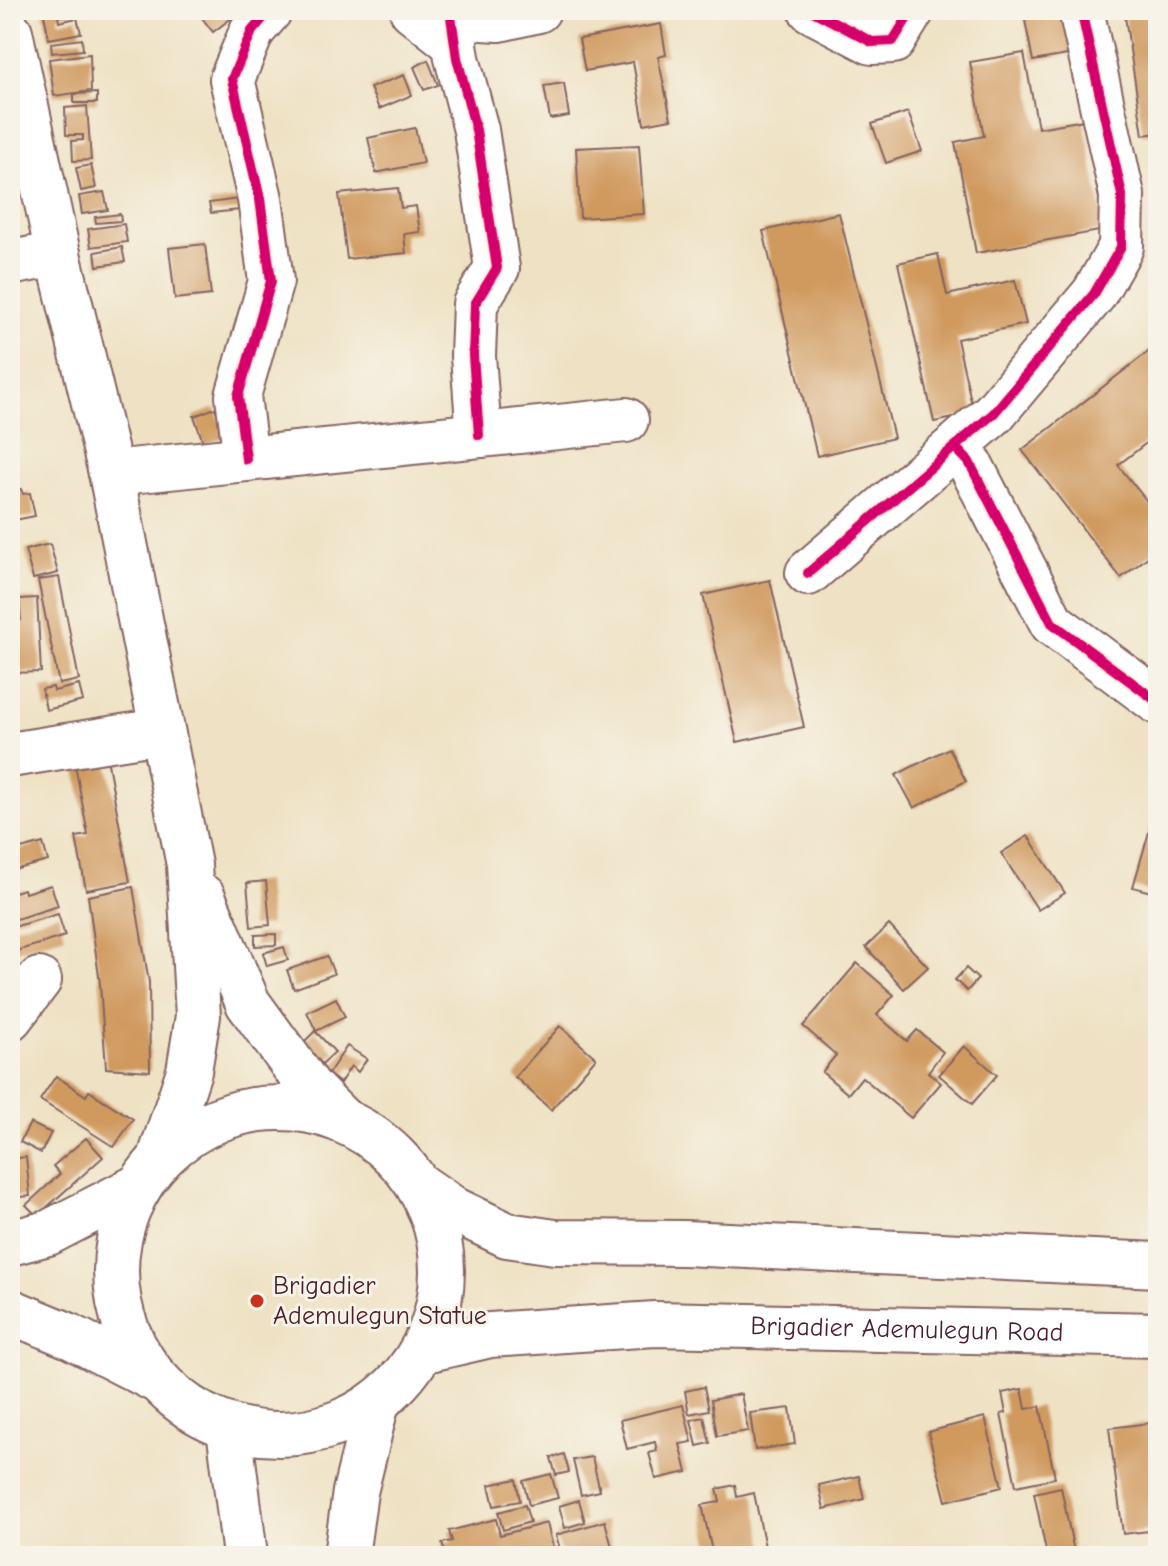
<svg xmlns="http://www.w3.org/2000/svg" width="1168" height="1566" viewBox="0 0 1168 1566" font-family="'Comic Neue',sans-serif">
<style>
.building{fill:#d09a5f}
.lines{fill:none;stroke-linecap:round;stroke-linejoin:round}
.minor-casing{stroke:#846361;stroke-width:48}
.major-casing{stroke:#846361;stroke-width:48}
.minor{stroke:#fff;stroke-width:44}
.major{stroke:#fff;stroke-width:44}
.cycleway-casing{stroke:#f7f3e8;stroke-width:15}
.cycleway{stroke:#d6006c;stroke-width:10}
.poi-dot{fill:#c8321e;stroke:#f7f3e8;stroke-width:3}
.labels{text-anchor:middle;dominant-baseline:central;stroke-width:6;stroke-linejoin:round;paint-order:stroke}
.poi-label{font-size:26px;fill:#4a1f2b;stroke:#f7f3e8;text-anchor:start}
.street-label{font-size:26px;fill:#4a1f2b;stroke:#f7f3e8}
</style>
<rect width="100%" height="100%" fill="#f7f3e8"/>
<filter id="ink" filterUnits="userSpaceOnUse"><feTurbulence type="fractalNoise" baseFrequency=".0125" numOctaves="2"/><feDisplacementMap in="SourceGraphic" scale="16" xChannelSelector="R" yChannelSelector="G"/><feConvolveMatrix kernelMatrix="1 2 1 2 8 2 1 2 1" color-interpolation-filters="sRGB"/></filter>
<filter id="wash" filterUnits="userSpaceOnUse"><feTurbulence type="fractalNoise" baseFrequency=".006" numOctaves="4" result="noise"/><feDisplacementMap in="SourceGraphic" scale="32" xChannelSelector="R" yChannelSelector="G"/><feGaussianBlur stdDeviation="1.8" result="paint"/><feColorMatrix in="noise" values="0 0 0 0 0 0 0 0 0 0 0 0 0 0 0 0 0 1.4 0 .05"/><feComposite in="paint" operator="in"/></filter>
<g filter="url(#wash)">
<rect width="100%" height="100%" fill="#efe2c4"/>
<g id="blocks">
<!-- building -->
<g class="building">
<polygon points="43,10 71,10 72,13 58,16 59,22 77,18 81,33 49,39"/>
<polygon points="196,10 242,10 213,32"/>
<polygon points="1023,10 1064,10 1073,54 1033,61"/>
<polygon points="1124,10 1158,10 1158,133 1143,135"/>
<polygon points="661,24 666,55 658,57 671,119 644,124 633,62 585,71 579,39"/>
<polygon points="82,39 83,50 52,53 51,43"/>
<polygon points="1024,53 1038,128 1084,120 1105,230 976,253 955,142 984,136 970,62"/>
<polygon points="90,54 91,91 54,96 49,59"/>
<polygon points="428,60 438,85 424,90 414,67"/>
<polygon points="404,75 412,95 379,109 370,88"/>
<polygon points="564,83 569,116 550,119 544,86"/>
<polygon points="97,93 97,103 74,103 74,94"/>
<polygon points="87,106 91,160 73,161 72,141 83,140 83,135 66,135 65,108"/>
<polygon points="908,112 922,151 886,163 872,124"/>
<polygon points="415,128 423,163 376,173 368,138"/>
<polygon points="639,145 644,214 580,218 576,148"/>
<polygon points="91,165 96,188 81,191 76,168"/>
<polygon points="398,188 401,208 416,206 420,232 404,234 406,253 347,259 339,194"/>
<polygon points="104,192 108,210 82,214 79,196"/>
<polygon points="239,199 240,210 211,213 209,203"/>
<polygon points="839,213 894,438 817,456 763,231"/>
<polygon points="120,214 121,221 96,223 95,217"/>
<polygon points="124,224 127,242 91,247 88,229"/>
<polygon points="205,244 211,295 175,299 169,248"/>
<polygon points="122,247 125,262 97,266 95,252"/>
<polygon points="938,254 947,295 1015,280 1026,324 957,339 974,414 934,422 898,263"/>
<polygon points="1158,344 1158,434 1118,465 1158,515 1158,549 1121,578 1022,450"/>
<polygon points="215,408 226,437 204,445 194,416"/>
<polygon points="21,489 23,494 30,493 35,516 10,521 10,491"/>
<polygon points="50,544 58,573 33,579 25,550"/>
<polygon points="59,577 79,680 59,684 38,580"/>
<polygon points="770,580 804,727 737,742 703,595"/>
<polygon points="37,598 41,672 10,673 10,621 21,620 19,599"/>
<polygon points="79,685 83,701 46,710 42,689 53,687 54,691"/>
<polygon points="949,748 966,781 914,808 896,775"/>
<polygon points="107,758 130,882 86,890 76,837 88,835 75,764"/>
<polygon points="1158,801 1158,894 1133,887"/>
<polygon points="1028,836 1065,893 1038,910 1001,853"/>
<polygon points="43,843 48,861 10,871 10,852"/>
<polygon points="266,881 270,925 251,927 247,883"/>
<polygon points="51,885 58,906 10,921 10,893 24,889 25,893"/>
<polygon points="133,887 149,982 150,1071 106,1068 100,984 88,896"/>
<polygon points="58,914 65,936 10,953 10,928"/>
<polygon points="889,925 928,967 904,989 866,947"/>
<polygon points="276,934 276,945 255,946 255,935"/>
<polygon points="284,947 288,960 267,966 263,953"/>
<polygon points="327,956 334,974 294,989 287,970"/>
<polygon points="857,963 894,995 877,1015 907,1041 917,1030 943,1052 928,1072 941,1083 911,1118 862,1077 848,1094 822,1072 836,1055 803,1026"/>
<polygon points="966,968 978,979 967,991 955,980"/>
<polygon points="336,998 345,1017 316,1031 307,1012"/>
<polygon points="560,1026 596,1058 551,1110 515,1077"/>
<polygon points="315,1031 335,1052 322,1064 303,1043"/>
<polygon points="347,1046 367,1059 358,1072 351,1066 340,1083 328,1074"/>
<polygon points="964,1046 997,1075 972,1104 939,1075"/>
<polygon points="56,1076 86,1096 89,1091 133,1119 114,1147 40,1100"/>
<polygon points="30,1123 51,1133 41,1153 20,1142"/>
<polygon points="86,1138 103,1157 37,1216 26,1205 60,1174 53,1166"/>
<polygon points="26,1157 30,1196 10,1198 10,1159"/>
<polygon points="704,1387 709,1410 689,1414 685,1391"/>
<polygon points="1022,1389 1026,1409 1040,1406 1055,1478 1016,1486 1001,1414 1006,1413 1002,1393"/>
<polygon points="741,1394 748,1431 717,1436 711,1400"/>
<polygon points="683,1405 692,1442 680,1444 687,1472 656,1479 649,1453 657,1451 655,1442 627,1449 620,1420"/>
<polygon points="790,1408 795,1444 755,1450 750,1413"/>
<polygon points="704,1417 710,1443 697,1446 691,1420"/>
<polygon points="985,1417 1002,1487 946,1501 928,1432"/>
<polygon points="1158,1422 1158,1530 1123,1534 1109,1428"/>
<polygon points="564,1454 569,1472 556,1475 551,1458"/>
<polygon points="592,1457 600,1491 581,1495 573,1460"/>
<polygon points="551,1474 558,1498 529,1505 523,1481"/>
<polygon points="859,1476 864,1499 824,1509 819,1485"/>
<polygon points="516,1479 520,1501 494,1506 489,1485"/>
<polygon points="735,1485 737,1497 754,1493 766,1552 713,1556 702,1505 720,1502 717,1489"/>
<polygon points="1061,1487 1074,1552 1047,1556 1034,1493"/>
<polygon points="579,1500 585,1522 565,1528 559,1506"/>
<polygon points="525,1505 530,1522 503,1530 498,1512"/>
<polygon points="496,1519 500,1535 547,1523 555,1556 446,1556 442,1543 452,1541 449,1531"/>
<polygon points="605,1521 612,1547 579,1556 562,1556 556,1535"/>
</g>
</g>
</g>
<g filter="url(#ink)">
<use href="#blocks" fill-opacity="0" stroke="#846361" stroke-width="2"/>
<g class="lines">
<!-- minor casing -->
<g class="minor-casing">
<g id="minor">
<polyline points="412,10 455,44"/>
<polyline points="450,10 457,58 476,130 497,268 475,304 473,356 479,435"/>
<polyline points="811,10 872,42 893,41 912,10"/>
<polyline points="451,16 499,19 538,10"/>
<polyline points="10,263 58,254"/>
<polyline points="955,447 969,462 1052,623 1158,702"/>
<polyline points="246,459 238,396 271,281 260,199 232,79 252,31 270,10"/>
<polyline points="111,473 626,420"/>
<polyline points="808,573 994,413 1094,294 1121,247 1122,195 1081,10"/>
<polyline points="10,755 160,731"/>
<polyline points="10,1018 39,980"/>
</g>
</g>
<!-- major casing -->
<g class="major-casing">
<g id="major">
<polyline points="10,32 58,254 111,473 189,865 198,1016 189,1071 160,1158"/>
<polyline points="203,897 248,1003 310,1088 342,1120"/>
<circle cx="279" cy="1271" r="163"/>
<polyline points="420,1186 455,1210 507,1235 555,1242 684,1243 1158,1265"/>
<polyline points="10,1243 48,1233 139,1186"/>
<polyline points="10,1311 70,1336 156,1380"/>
<path id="s1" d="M425 1350 490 1335 655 1324 1158 1335"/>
<polyline points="229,1428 245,1556"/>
<polyline points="346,1556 355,1492 376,1406"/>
</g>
</g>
<!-- minor -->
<use href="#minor" class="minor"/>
<!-- major -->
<use href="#major" class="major"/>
<!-- cycleway casing -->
<g class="cycleway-casing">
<g id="cycleway">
<polyline points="450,10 457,58 476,130 497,268 475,304 473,356 479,435"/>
<polyline points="811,10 872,42 893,41 912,10"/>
<polyline points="955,447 969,462 1052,623 1158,702"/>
<polyline points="246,459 238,396 271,281 260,199 232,79 252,31 270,10"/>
<polyline points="808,573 994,413 1094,294 1121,247 1122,195 1081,10"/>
</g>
</g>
<!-- cycleway -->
<use href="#cycleway" class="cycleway"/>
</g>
</g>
<!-- markers -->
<circle class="poi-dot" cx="257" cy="1301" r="8"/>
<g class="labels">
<!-- poi labels -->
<g class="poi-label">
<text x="273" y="1286">Brigadier<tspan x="273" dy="30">Ademulegun Statue</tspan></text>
</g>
<!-- street labels -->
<g class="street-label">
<text stroke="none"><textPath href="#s1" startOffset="484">Brigadier Ademulegun Road</textPath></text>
</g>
</g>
<!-- margin -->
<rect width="1168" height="1566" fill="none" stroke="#f7f3e8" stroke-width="40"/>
</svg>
